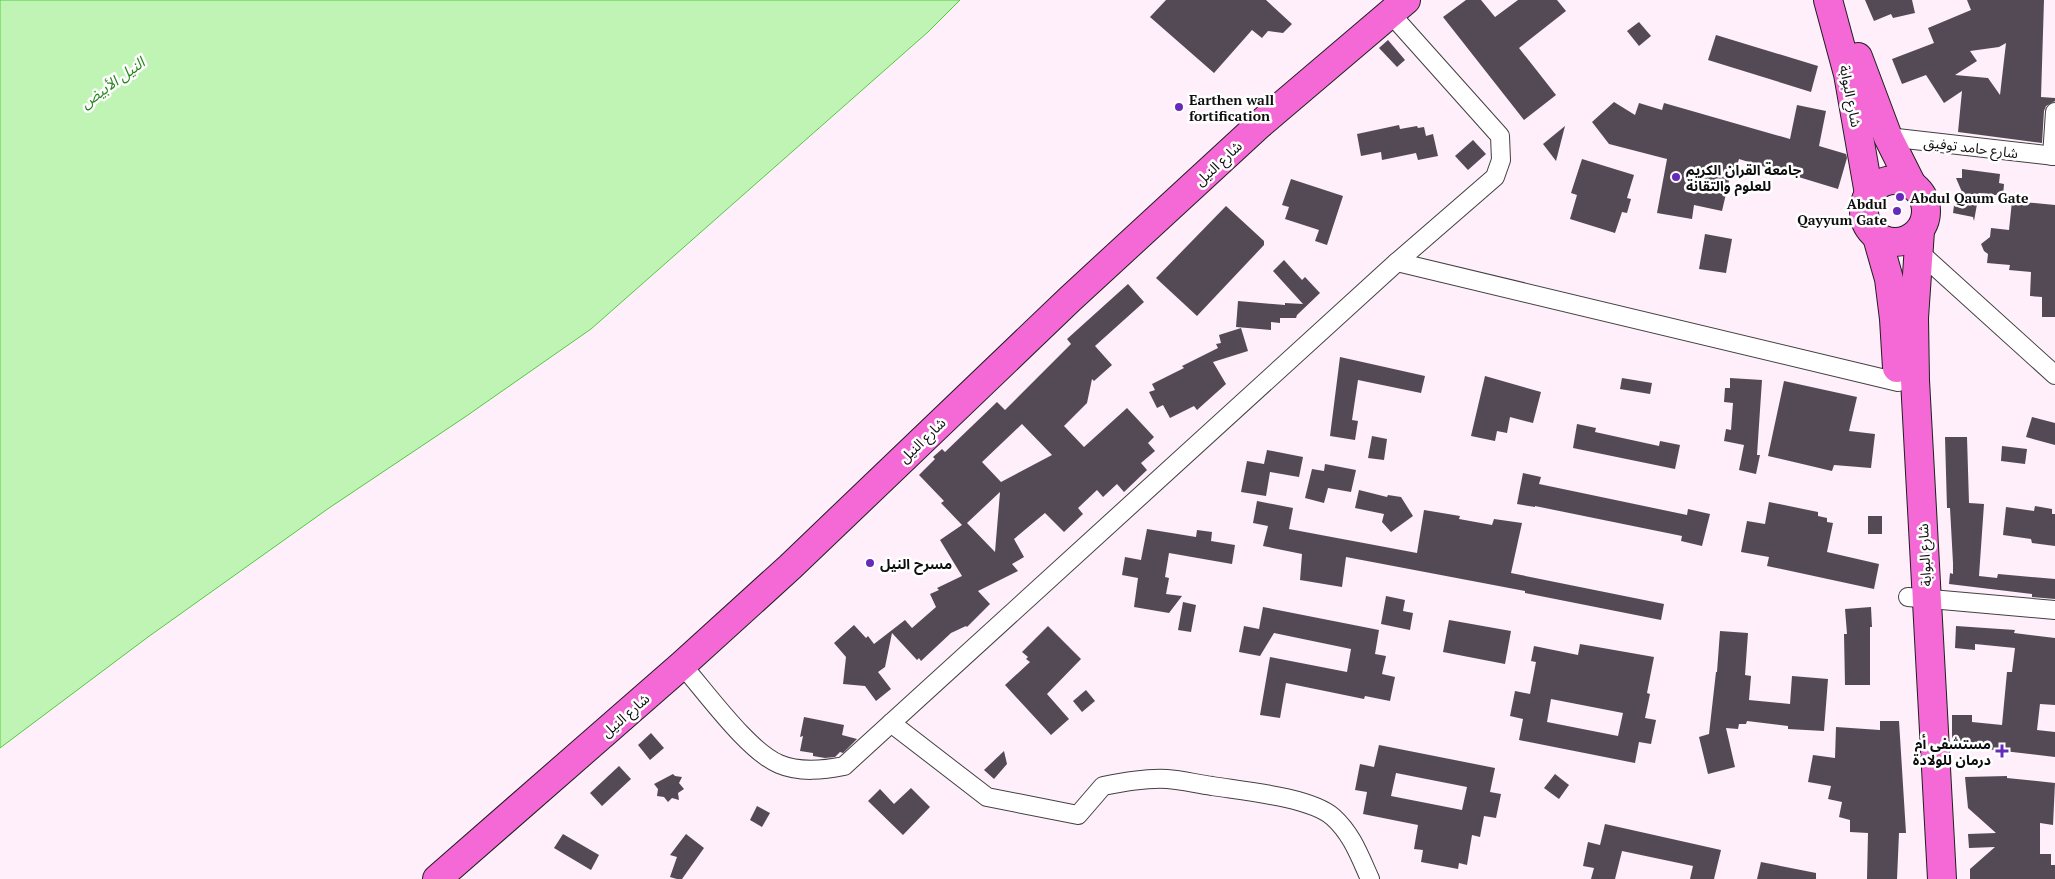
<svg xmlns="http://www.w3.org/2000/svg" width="2055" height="879" viewBox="0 0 2055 879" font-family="'PT Serif','Noto Sans Arabic',serif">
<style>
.water{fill:#c0f4b5;stroke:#52c93f}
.building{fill:#544a56;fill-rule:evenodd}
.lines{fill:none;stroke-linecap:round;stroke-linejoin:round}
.minor-casing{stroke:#414141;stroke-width:20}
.primary-casing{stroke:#1f1f1f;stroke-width:30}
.minor{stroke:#fff;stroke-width:18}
.primary{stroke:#f469d6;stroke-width:28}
.poi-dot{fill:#652ab9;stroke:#fff;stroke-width:2}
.labels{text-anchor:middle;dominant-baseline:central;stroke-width:5;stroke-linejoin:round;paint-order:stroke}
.street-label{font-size:14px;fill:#0e0e0e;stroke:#fff}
.poi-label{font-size:14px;font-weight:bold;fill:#0e0e0e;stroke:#fff;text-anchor:start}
.water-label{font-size:15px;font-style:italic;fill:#25871a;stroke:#fff}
</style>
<rect width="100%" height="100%" fill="#feeffa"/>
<!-- water -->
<polygon class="water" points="0,0 960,0 928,32 591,329 465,417 329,508 148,637 0,748"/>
<!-- building -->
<g class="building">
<polygon points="1166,0 1266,0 1292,24 1283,33 1268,31 1262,38 1252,30 1214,73 1150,17"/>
<polygon points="1466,0 1481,0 1495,17 1518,0 1557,0 1566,11 1519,48 1556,95 1524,120 1443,17"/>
<polygon points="1865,0 1912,0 1915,13 1893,18 1891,14 1874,21"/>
<path d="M1967 0H2044L2041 97 2055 98V101L2046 106 2044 111 2042 143 1958 132 1962 91 1944 103 1926 75 1902 84 1892 59 1934 43 1928 28 1971 10ZM2006 43 2000 95 1988 78 1955 75 1977 61 1970 51 1999 47Z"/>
<polygon points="1639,22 1651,36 1639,46 1627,31"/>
<polygon points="1716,35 1818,66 1811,92 1708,60"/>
<polygon points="1388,40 1405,60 1397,67 1379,48"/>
<polygon points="1614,102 1635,115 1639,103 1662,110 1664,103 1790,139 1797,105 1826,111 1819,146 1846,154 1847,158 1838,189 1739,159 1736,169 1732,168 1722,211 1694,205 1692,219 1657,213 1667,159 1609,144 1592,122"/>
<polygon points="1399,125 1400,129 1417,126 1418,128 1424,127 1426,136 1433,134 1438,156 1418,160 1416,153 1382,160 1381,152 1361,156 1357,134"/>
<polygon points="1565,126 1556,161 1543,144"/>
<polygon points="1473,140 1486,154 1468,170 1455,156"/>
<polygon points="1582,159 1634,175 1627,198 1631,199 1627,213 1622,212 1615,233 1570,219 1577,195 1571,193"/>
<polygon points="1962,169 2000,174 1999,183 2004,184 2003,196 1979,193 1974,221 1973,217 1953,213 1955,198 1965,199 1956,178 1962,178"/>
<polygon points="1291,179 1343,196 1327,245 1315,241 1319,230 1285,219 1289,207 1282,205"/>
<polygon points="2012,201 2055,205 2055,317 2042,317 2042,297 2030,296 2031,272 2009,270 2010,265 1987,263 1988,254 1984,251 1981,244 1990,237 1991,228 2009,230"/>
<polygon points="1226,206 1264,241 1264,245 1197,316 1156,278"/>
<polygon points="1705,234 1732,239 1726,273 1699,269"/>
<polygon points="1284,260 1302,280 1305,277 1320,293 1297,315 1296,318 1280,318 1280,323 1271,322 1271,330 1236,327 1238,301 1285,305 1285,303 1303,304 1273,271"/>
<path d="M1128 284 1144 302 1095 346 1112 365 1094 381 1092 379 1087 403 1064 426 1084 447 1127 408 1154 437 1148 443 1155 451 1141 463 1147 470 1124 492 1117 484 1103 497 1097 490 1078 508 1083 514 1064 532 1045 513 1014 539 1024 557 1012 564 1018 571 978 591 990 604 967 627 966 626 951 633 921 661 919 658 917 660 892 633 885 667 878 672 891 689 876 701 865 686 843 684 846 657 834 643 854 625 866 638 868 636 874 644 905 620 912 628 936 607 930 594 939 590 937 588 962 576 940 540 962 525 941 503 944 501 919 475 935 459 933 457 942 449 945 452 997 402 1005 410 1071 344 1067 339ZM1022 424 1052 455 1001 482 982 462ZM1000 492 995 552 967 523Z"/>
<polygon points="1241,328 1248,351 1213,362 1226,384 1197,410 1194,406 1170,418 1163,405 1157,408 1149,392 1155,390 1152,384 1184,368 1182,366 1218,348 1216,344 1221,343 1219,335"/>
<polygon points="1340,357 1425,376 1421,393 1358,380 1352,420 1358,421 1355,440 1330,436"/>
<polygon points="1485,376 1541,392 1533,423 1510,417 1507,433 1497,431 1495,441 1471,436"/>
<polygon points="1622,378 1652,383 1650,394 1620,389"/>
<polygon points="1730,378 1762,380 1757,455 1760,455 1756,474 1739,470 1744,445 1724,441 1726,429 1731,430 1733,403 1724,402 1725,388 1730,388"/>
<polygon points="1784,381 1857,397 1849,431 1875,434 1871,468 1834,465 1832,471 1768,456"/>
<polygon points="2032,417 2055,423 2055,445 2026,437"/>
<polygon points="1577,424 1596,428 1595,432 1659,446 1660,441 1680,445 1675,469 1573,448"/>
<polygon points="1372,436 1387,439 1384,460 1368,458"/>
<polygon points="1945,437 1967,437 1969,503 1984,504 1979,576 1997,578 1998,574 2055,579 2055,599 2032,597 2032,594 1949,584 1950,573 1953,574 1953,563 1950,508 1947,508"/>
<polygon points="2002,446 2027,449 2025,464 2001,461"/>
<polygon points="1267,450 1303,457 1299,477 1270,472 1266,496 1241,492 1247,461 1264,464"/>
<polygon points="1325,464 1356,470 1351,492 1328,488 1324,503 1305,498 1312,469 1324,471"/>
<polygon points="1523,473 1541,477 1539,484 1687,515 1688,509 1710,514 1702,546 1681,541 1682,536 1535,506 1535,507 1517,504"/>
<polygon points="1359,490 1387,497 1388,495 1401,497 1413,516 1391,532 1382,522 1384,514 1355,508"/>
<polygon points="1257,501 1293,508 1289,529 1417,553 1424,510 1460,516 1459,519 1492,525 1494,519 1522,523 1511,573 1664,604 1661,620 1525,593 1525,591 1346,557 1342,587 1300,580 1302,554 1263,546 1268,526 1253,523"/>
<polygon points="1769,502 1818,512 1818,516 1827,518 1827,522 1833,523 1827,552 1879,564 1874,589 1767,566 1769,557 1741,552 1747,521 1765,524"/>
<polygon points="2035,506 2052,509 2052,514 2055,514 2055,546 2032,543 2031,539 2003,535 2006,507 2034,511"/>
<rect x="1868" y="516" width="14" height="18"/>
<polygon points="1147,529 1196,537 1197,530 1212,532 1211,541 1235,545 1232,564 1169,553 1165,577 1169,578 1166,594 1182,596 1169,613 1134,607 1138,578 1122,575 1125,557 1141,560"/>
<polygon points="1386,596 1405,600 1403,611 1413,613 1410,630 1381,624"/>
<polygon points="1183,602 1196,605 1191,632 1178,630"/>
<polygon points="1263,607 1379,630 1375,654 1386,656 1382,674 1395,677 1390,701 1365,696 1364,699 1286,683 1280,718 1260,715 1270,657 1347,672 1351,649 1274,633 1260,656 1239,652 1244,626 1259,629"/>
<polygon points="1871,607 1872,627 1870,627 1870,685 1845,685 1844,634 1847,634 1845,609"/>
<polygon points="1449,620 1511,631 1505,664 1443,652"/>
<polygon points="1048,626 1081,659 1047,694 1069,719 1051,735 1005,685 1030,662 1026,659 1028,657 1022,652"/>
<polygon points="1956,626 2015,630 2014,633 2055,638 2055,705 2040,704 2037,730 2055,732 2055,757 1952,745 1952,715 1972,715 1972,722 2002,725 2007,672 2012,672 2015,648 1975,644 1975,650 1955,648"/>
<polygon points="1720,631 1748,633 1745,675 1751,676 1749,700 1790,704 1792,676 1828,679 1824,731 1788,729 1788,726 1747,721 1746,724 1739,724 1738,729 1726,728 1735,767 1708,774 1699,737 1709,734 1716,672 1717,672"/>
<path d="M1580 644 1654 657 1647 693 1650 694 1645 718 1656 720 1651 744 1639 742 1635 763 1519 740 1523 719 1510 716 1515 691 1530 694 1536 662 1531 661 1534 646 1578 655ZM1551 699 1623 713 1618 736 1547 722Z"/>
<polygon points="1086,690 1095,701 1082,712 1073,701"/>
<polygon points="804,717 844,725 842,735 857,739 843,753 840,752 835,757 825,758 813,756 813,753 800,751 803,736 800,737"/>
<polygon points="1880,721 1899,721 1906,833 1899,833 1897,879 1867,879 1868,833 1850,832 1850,820 1839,817 1842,802 1828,799 1831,786 1808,782 1813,755 1835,758 1836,727 1880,730"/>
<polygon points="651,733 664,748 650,760 638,745"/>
<path d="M1379 745 1495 768 1490 792 1501 794 1496 818 1484 816 1480 837 1472 835 1467 865 1459 863 1458 869 1421 862 1423 850 1414 849 1418 825 1363 814 1367 792 1355 790 1360 764 1374 767ZM1396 773 1467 787 1462 810 1391 796Z"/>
<polygon points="1004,751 1007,764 994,779 984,770"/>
<polygon points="619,766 631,779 602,806 590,793"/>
<polygon points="673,774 675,776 682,777 679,783 684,789 678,793 679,800 672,798 668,802 664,797 657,796 658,789 654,784"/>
<polygon points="1555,774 1569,785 1559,799 1544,788"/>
<polygon points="2007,776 2007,778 2055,783 2053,825 2040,823 2040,854 2051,854 2051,865 2055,865 2055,879 1970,879 1970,869 1995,847 1969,848 1968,834 1996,833 1968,808 1965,777"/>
<polygon points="911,788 930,807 903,835 868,801 880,789 894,804"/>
<polygon points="757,806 770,813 762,827 750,820"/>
<polygon points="1605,824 1721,850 1714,879 1690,879 1693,866 1622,851 1615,879 1591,879 1594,868 1583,866 1588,842 1600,845"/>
<polygon points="563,834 599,855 591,870 554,848"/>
<polygon points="686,834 704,848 682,879 677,879 670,877 677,857 670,855"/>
<polygon points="1761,862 1816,873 1816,879 1757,879"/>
</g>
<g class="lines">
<!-- minor casing -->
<g class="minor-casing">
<g id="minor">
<polyline points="1888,137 2055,156"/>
<polyline points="2052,156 2055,112"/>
<polyline points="1918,251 2055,375"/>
<polyline points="1397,262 1898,382"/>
<polyline points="1908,597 2055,610"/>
<path d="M682 665C706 692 748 751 779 764 800 773 824 770 844 766L1397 262 1495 177 1501 160 1500 136 1390 13"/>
<path d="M891 723 987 797 1078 815 1103 786C1124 782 1145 778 1167 779 1182 780 1197 784 1212 786 1243 791 1310 797 1333 817 1352 834 1360 857 1370 879"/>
</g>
</g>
<!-- primary casing -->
<g class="primary-casing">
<g id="primary">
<polyline points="1828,0 1848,74 1869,194"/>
<polyline points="1858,57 1888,137 1912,185"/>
<circle cx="1895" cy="211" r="31"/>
<polyline points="1920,231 1914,318 1915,380 1942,879"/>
<polyline points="1877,237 1889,279 1894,319 1897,368"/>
<polyline points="437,879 682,665 790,567 1070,299 1259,125 1406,0"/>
</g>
</g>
<!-- minor -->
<use href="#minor" class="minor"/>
<!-- primary -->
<use href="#primary" class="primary"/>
</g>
<!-- markers -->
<g class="poi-dot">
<circle cx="1179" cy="107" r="5"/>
<circle cx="1676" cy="177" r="5"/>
<circle cx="1900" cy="197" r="5"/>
<circle cx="1897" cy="211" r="5"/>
<circle cx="870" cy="563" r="5"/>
<path d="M1999.5 743.5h5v5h5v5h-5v5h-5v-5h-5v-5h5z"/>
</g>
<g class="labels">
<!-- street labels -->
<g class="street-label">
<text transform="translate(1851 96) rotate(79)">شارع البوابة</text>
<text transform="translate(1971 147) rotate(7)">شارع حامد توفيق</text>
<text transform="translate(1218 163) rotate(-43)">شارع النيل</text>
<text transform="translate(922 440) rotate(-44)">شارع النيل</text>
<text transform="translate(1924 555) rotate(-93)">شارع البوابة</text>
<text transform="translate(625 715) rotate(-41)">شارع النيل</text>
</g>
<!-- poi labels -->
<g class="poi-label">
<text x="1189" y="99">Earthen wall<tspan x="1189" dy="16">fortification</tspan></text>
<text x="1686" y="169">جامعة القران الكريم<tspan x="1686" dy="16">للعلوم والتقانة</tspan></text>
<text x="1910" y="197">Abdul Qaum Gate</text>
<text x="1887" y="203" text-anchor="end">Abdul<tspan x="1887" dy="16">Qayyum Gate</tspan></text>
<text x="880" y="563">مسرح النيل</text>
<text x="1991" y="743" text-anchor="end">مستشفى أم<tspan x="1991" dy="16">درمان للولادة</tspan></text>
</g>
<!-- water labels -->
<g class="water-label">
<text transform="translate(112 82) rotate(-36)">النيل الأبيض</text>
</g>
</g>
</svg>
